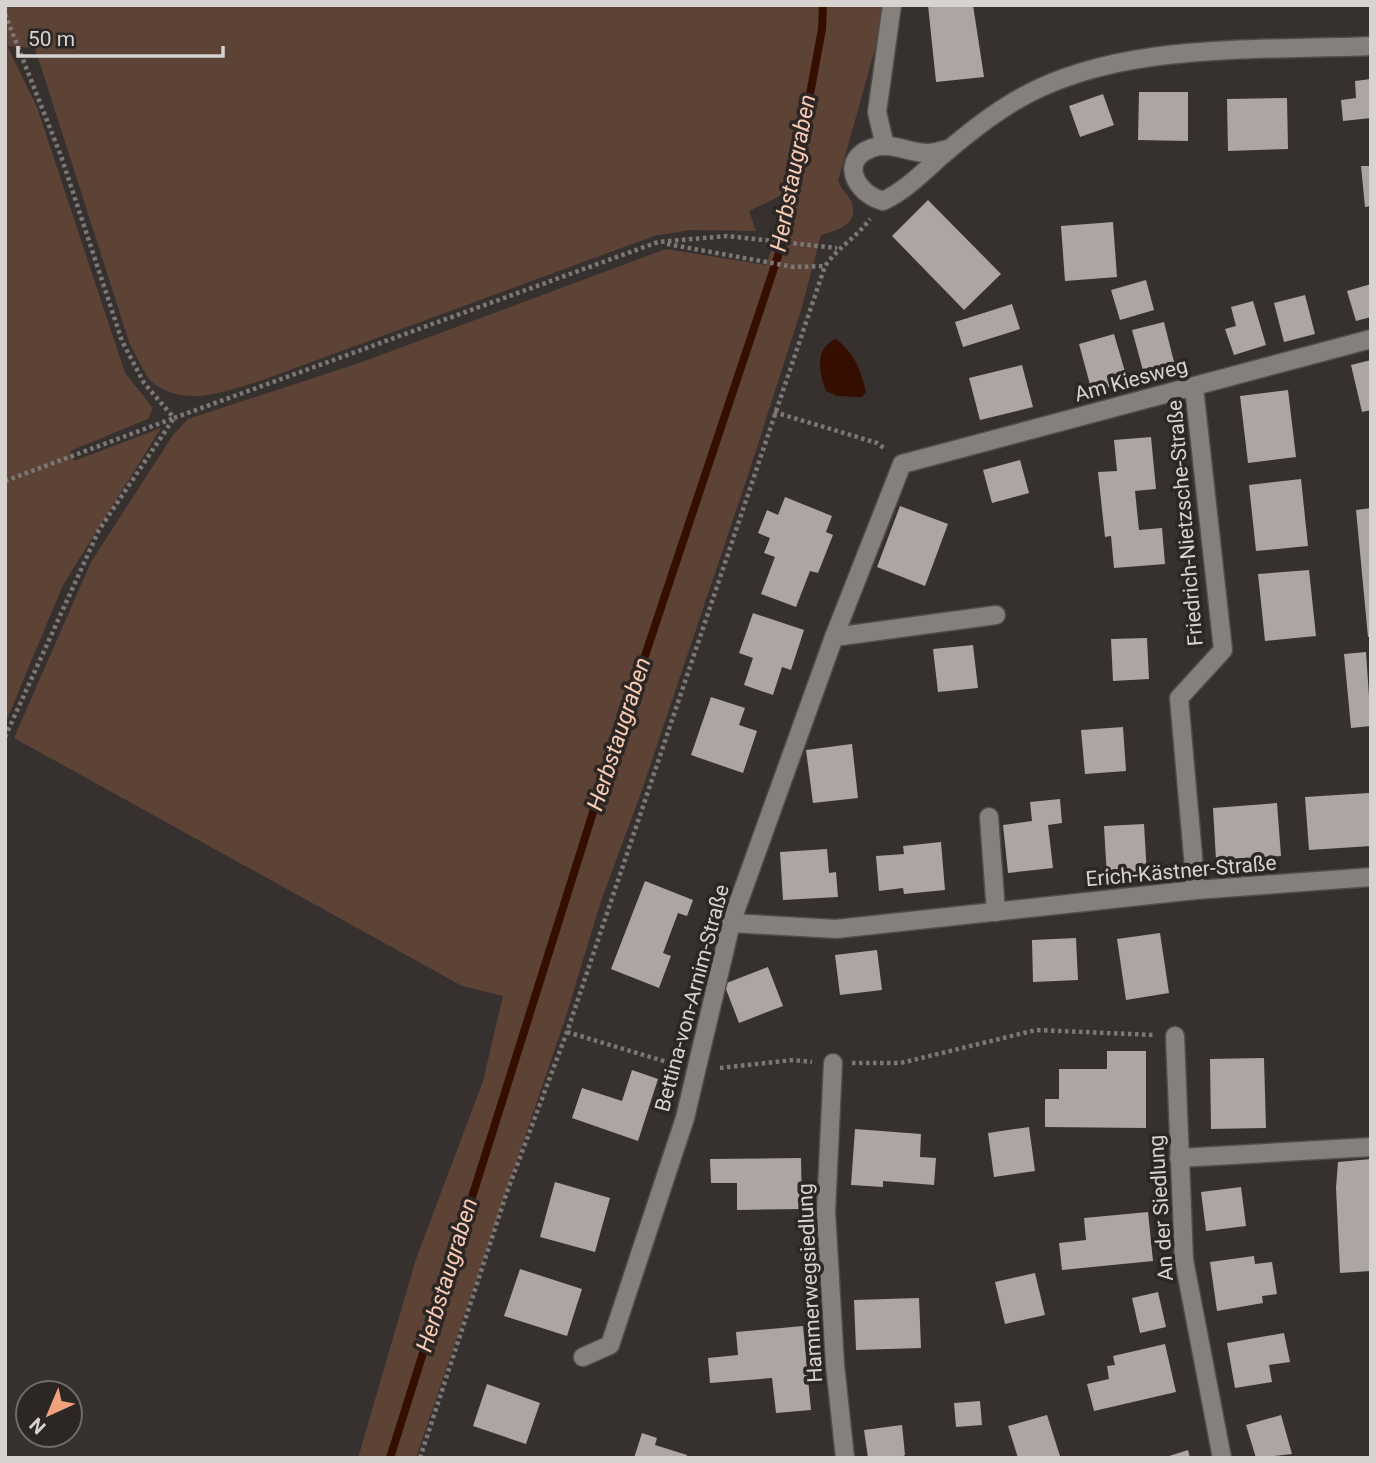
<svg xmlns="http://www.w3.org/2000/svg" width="1376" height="1463" viewBox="0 0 1376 1463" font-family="Roboto,sans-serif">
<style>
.green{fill:#5d4236}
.water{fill:#350e00}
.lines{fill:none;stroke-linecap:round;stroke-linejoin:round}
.stream{stroke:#350e00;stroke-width:8}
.building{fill:#aca5a2}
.minor-casing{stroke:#514d4a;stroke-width:21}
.path{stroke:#7c7876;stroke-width:4.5;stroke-dasharray:3.5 3.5;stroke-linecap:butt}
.minor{stroke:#86807d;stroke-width:18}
.labels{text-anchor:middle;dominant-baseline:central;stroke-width:7;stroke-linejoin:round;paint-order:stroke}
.street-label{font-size:21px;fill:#d6d3d1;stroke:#2c2724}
.water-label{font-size:23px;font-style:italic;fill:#f8cbb5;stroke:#2c2724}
</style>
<rect width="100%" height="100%" fill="#36312e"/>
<!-- green -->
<path class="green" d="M5 5H882L879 35 838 181C841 189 850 196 852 204 859 225 835 231 821 235L802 307 750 469 642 790 600 904 566 1016 416 1458H358L416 1259 483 1081 503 996 462 986 14 738 91 562 173 435 188 419 362 362 666 249 766 265 775 239 782 195 749 211 756 231 690 230 654 236 260 381C226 391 185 408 153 383 144 375 137 356 130 345L35 48 7 46 37 107 125 373 153 408 148 419 70 451 74 461 161 428 63 585 5 724Z"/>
<!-- water -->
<path class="water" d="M836 339C855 354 860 369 866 392L862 397 837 396 826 391C819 372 814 348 836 339Z"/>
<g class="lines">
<!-- stream -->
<polyline class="stream" points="390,1458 595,806 783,241 822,29 823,5"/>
</g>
<!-- building -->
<g class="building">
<polygon points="928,5 973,5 984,77 936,82"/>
<polygon points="1371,79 1371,118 1343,121 1341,100 1356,98 1355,81"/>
<polygon points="1139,92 1188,92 1188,141 1138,140"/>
<polygon points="1103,94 1114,125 1080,137 1069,106"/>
<polygon points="1287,98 1288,149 1228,151 1227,99"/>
<polygon points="1361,166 1371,166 1371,206 1365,207"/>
<polygon points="928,200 1001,274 964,310 892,236"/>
<polygon points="1113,222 1117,277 1065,281 1061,226"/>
<polygon points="1146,280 1154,310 1120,320 1111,290"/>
<polygon points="1371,284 1371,317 1356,321 1347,291"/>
<polygon points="1305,295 1315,334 1284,342 1274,303"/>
<polygon points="1253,301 1266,345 1234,355 1225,329 1236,326 1231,307"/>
<polygon points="1012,304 1020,329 963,347 955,322"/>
<polygon points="1164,322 1176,370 1145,378 1132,330"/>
<polygon points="1114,334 1128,382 1092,392 1079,344"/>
<polygon points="1371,360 1371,410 1362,412 1351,365"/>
<polygon points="1022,365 1033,407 980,420 969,378"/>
<polygon points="1288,390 1296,457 1248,463 1240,396"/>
<polygon points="1151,437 1156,489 1135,491 1139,530 1162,528 1165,564 1114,568 1111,536 1105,537 1098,472 1117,471 1114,440"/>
<polygon points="1020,460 1029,493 992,503 983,470"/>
<polygon points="1301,479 1308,546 1256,551 1249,485"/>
<polygon points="785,497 832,516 826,532 833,535 818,573 810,571 796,607 761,594 775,557 764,553 770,538 758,533 767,510 778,515"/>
<polygon points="900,506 948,524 925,586 877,567"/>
<polygon points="1371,508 1371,637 1368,637 1356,510"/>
<polygon points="1309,570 1316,636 1265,641 1258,574"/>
<polygon points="753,613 804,630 791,670 782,667 773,695 744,685 753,658 739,653"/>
<polygon points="1147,638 1149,679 1113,681 1111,639"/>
<polygon points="973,645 978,688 938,692 933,649"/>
<polygon points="1366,652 1371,726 1351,728 1344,654"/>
<polygon points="711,697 745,708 739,725 757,731 743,773 691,755"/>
<polygon points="1123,727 1126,771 1085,774 1081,730"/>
<polygon points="852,744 858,798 813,803 806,750"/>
<polygon points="1369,793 1371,846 1309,850 1305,797"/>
<polygon points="1060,799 1062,823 1048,825 1053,868 1008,873 1003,825 1032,821 1030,802"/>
<polygon points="1277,803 1281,856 1216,860 1213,808"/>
<polygon points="1144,824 1147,875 1107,878 1104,826"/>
<polygon points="941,842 945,890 904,894 903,888 879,891 876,856 904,854 903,846"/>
<polygon points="827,849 829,873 836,872 838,897 783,900 780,852"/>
<polygon points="645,881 693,900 687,916 678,913 663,953 671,956 659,988 611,969"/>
<polygon points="1160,933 1169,993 1126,1000 1117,939"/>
<polygon points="1076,938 1078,980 1033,982 1032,940"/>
<polygon points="877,950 882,990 840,995 835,955"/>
<polygon points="768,967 783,1006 739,1023 724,984"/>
<polygon points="1107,1051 1146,1051 1146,1128 1045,1127 1045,1099 1059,1099 1059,1069 1107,1069"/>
<polygon points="1264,1058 1266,1128 1211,1129 1210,1059"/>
<polygon points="632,1070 658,1079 638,1141 572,1118 582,1088 622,1101"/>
<polygon points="1029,1127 1035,1171 994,1177 988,1133"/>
<polygon points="855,1129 921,1134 920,1157 936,1158 934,1185 883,1181 883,1187 851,1185"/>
<polygon points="801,1158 802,1209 737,1210 737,1183 711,1183 710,1159"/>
<polygon points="1371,1159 1371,1271 1340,1273 1336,1188 1338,1162"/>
<polygon points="555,1182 610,1198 595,1252 540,1237"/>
<polygon points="1241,1187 1246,1226 1206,1231 1201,1192"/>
<polygon points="1148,1212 1153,1261 1062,1270 1059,1243 1086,1240 1084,1218"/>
<polygon points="1254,1256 1255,1264 1272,1262 1277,1294 1262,1296 1263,1303 1217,1311 1210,1262"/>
<polygon points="520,1269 582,1289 567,1336 504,1316"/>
<polygon points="1035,1273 1045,1315 1005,1324 995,1282"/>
<polygon points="1158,1292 1166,1327 1140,1333 1132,1298"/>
<polygon points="919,1298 921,1348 856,1350 854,1300"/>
<polygon points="803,1326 811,1410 776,1413 772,1378 710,1383 708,1358 738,1355 736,1332"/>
<polygon points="1284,1333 1290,1362 1269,1365 1272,1382 1235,1388 1227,1343"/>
<polygon points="1165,1344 1176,1392 1094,1411 1087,1384 1109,1379 1107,1366 1115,1365 1113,1356"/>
<polygon points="487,1384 540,1403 526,1444 473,1426"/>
<polygon points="980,1401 982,1425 956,1427 954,1403"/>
<polygon points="1047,1415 1060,1456 1018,1458 1008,1426"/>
<polygon points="1281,1415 1292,1454 1256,1458 1246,1425"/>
<polygon points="902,1425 905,1455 900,1458 868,1458 864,1430"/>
<polygon points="642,1433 657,1438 655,1445 687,1455 686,1458 634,1458"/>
<polygon points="1188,1450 1190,1458 1166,1458 1166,1457"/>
</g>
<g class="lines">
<!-- minor casing -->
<g class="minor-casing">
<g id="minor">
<polyline points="885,146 877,112 892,5"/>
<path d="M948 149C941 151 934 153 927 153 909 153 890 141 872 148 838 160 856 194 883 201 907 190 926 169 946 152 967 134 991 115 1015 101 1115 41 1257 51 1371 46"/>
<polyline points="1194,387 1223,650 1179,698 1196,890"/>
<polyline points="834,637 996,615"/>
<polyline points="989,817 996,912"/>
<polyline points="731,923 836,929 1196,890 1371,877"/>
<polyline points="1175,1036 1184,1260 1222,1458"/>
<polyline points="833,1063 826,1211 835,1365 845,1458"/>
<polyline points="1179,1158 1371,1147"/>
<polyline points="583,1357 610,1345 685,1118 731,923 834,637 902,464 1371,339"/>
</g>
</g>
<!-- path -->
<g class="path">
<polyline points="5,14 61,156 122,341 144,383 174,418 658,242 727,236 837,248"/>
<polyline points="667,244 794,267 825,266"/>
<polyline points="774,412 877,443 885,449"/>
<polyline points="5,481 174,418 99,530 5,737"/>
<polyline points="567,1032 677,1065"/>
<polyline points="852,1063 901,1063 1036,1030 1154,1035"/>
<polyline points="720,1068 793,1060 812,1062"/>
<path d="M420 1458 506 1195 567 1032 825 266C838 247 857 237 870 219"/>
</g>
<!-- minor -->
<use href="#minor" class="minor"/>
</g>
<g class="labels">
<!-- street labels -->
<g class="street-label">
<text transform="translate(1131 380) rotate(-15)">Am Kiesweg</text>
<text transform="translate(1185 523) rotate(-95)">Friedrich-Nietzsche-Straße</text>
<text transform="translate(1181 871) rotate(-5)">Erich-Kästner-Straße</text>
<text transform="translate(692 998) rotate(-75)">Bettina-von-Arnim-Straße</text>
<text transform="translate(1161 1208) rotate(-94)">An der Siedlung</text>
<text transform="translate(810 1283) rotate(-93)">Hammerwegsiedlung</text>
</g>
<!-- water labels -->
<g class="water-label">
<text transform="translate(793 173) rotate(-79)">Herbstaugraben</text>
<text transform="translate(619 734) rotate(-72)">Herbstaugraben</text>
<text transform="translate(447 1275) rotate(-73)">Herbstaugraben</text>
</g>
</g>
<!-- border -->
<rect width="1376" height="1463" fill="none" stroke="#d6d3d1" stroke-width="14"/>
<!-- north arrow -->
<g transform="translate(49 1414) rotate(224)"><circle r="33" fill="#2c2724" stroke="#706c69" stroke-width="2"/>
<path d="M0-5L12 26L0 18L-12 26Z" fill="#f0a27a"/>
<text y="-10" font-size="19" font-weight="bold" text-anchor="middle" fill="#d6d3d1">N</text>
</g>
<!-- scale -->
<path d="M18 46v10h205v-10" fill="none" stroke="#d6d3d1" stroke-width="3.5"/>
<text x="28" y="46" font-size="21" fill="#d6d3d1" stroke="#2c2724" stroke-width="5" paint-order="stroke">50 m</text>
</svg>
